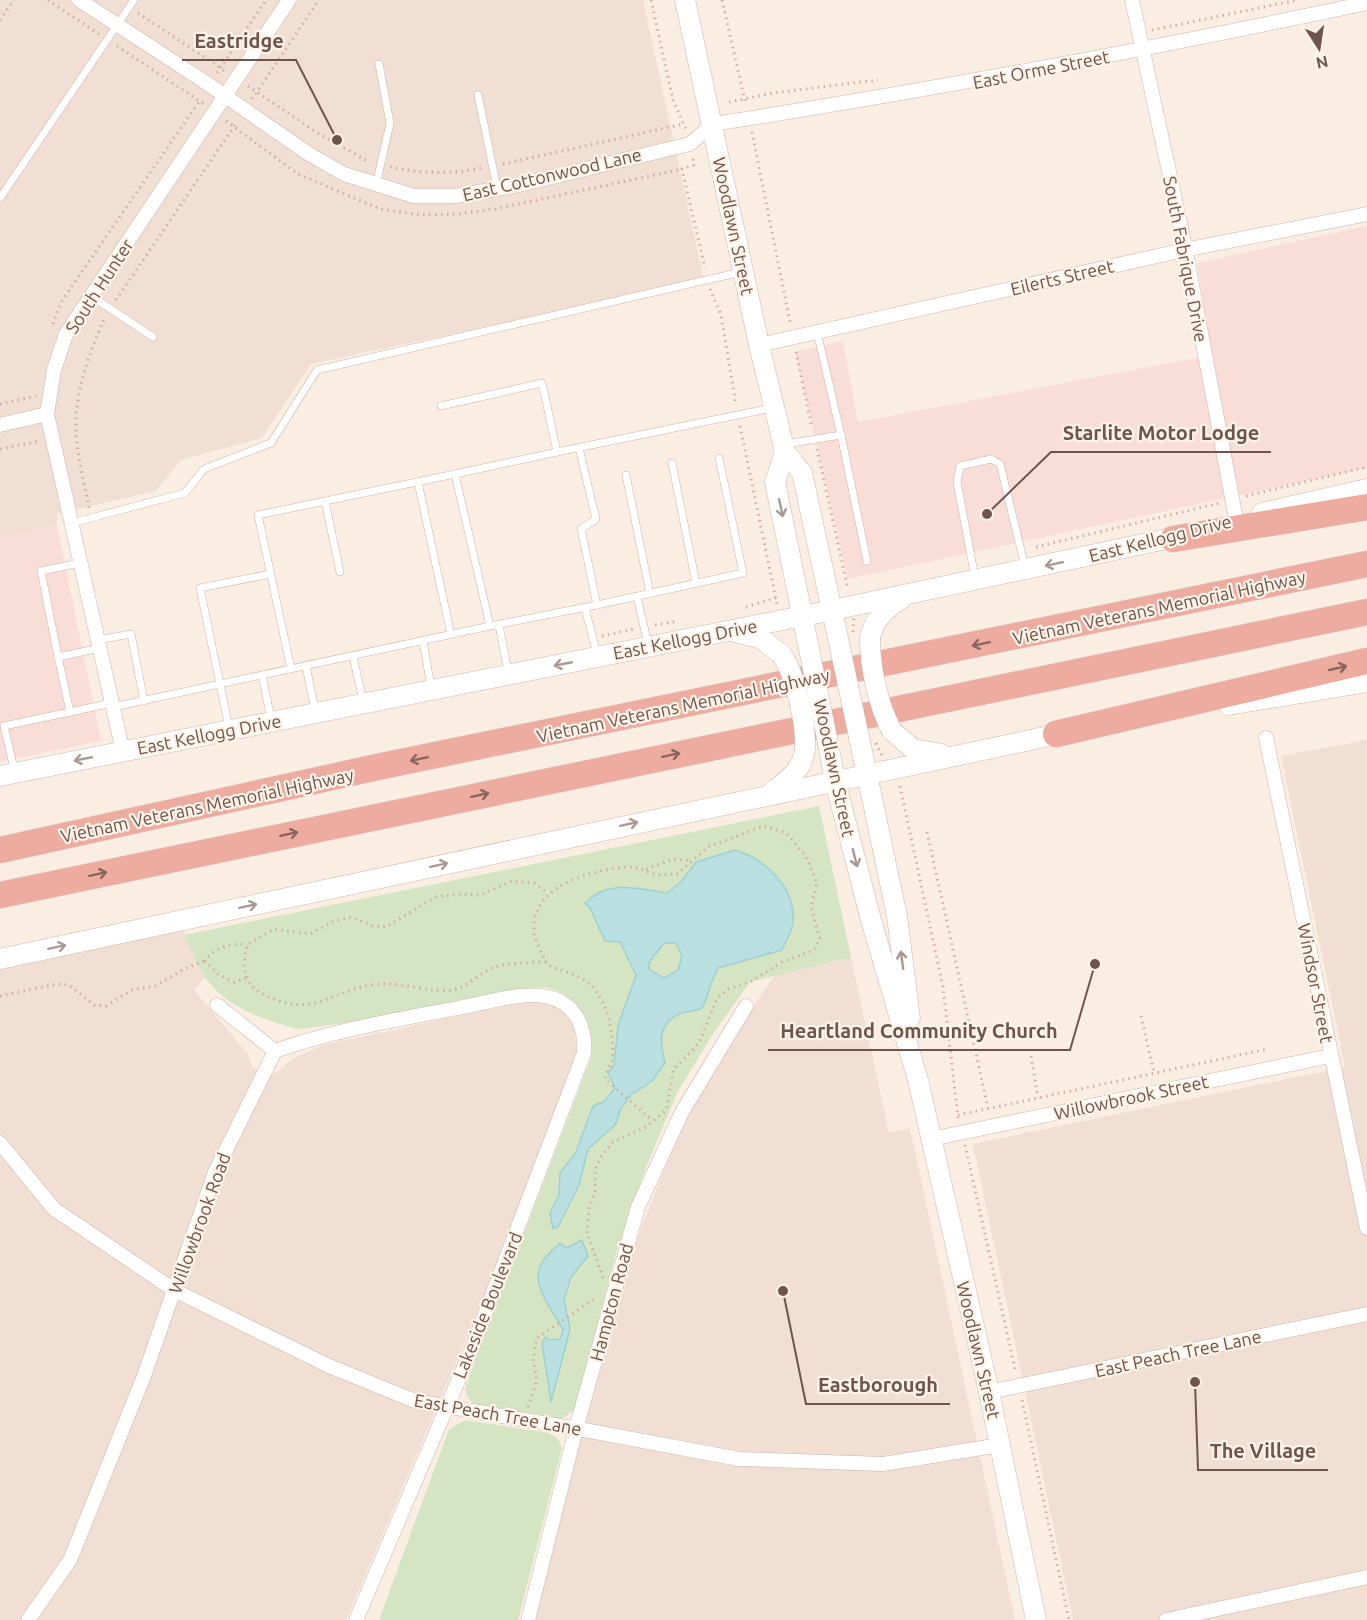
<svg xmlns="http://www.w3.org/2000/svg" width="1367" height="1620" viewBox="0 0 1367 1620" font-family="Ubuntu,sans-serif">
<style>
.residential{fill:#f0dfd2}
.commercial{fill:#f9ded7}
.green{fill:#d5e5c3}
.water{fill:#b9dfe1;stroke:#a1cfd1;stroke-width:1.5;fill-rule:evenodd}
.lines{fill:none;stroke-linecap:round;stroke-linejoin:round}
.lane-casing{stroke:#c9b5ab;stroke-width:8}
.street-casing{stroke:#c9b5ab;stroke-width:15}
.secondary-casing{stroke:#ceb7ab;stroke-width:21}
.highway-casing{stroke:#d7cfcd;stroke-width:27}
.path{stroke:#d0aea1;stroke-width:3;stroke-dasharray:1.5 4.5;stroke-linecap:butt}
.lane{stroke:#fff;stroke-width:7}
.street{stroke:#fff;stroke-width:14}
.secondary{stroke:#fff;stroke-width:20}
.highway{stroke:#eeab9f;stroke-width:26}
.secondary-bridge-casing{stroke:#ceb7ab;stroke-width:21;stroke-linecap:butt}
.path-bridge{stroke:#d0aea1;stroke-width:3;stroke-dasharray:1.5 4.5;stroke-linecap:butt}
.secondary-bridge{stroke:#fff;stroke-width:20}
.oneway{stroke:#a99894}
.oneway2{stroke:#88655d}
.labels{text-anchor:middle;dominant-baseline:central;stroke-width:4.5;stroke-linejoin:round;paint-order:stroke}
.street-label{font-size:18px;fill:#6f544c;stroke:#fdf3e8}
.leader{fill:none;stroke:#6f544c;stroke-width:2}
.callout-dot{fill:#6f544c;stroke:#fdf3e8;stroke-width:2}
.callout-label{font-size:20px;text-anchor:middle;font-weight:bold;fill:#6f544c;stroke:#fdf3e8;stroke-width:4.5;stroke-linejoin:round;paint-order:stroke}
</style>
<rect width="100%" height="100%" fill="#faeee3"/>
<!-- residential -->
<g class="residential">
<polygon points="0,0 643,0 704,280 311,364 262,438 181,460 156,491 57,514 57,525 0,538"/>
<polygon points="1367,740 1367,1620 1073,1620 973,1144 1345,1067 1281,756"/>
<polygon points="182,927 205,977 194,990 248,1054 252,1067 274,1075 292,1059 323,1045 529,1001 550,1003 563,1011 573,1023 578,1057 501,1257 346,1620 0,1620 0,968"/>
<polygon points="851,957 889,1133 910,1128 1015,1620 535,1620 576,1451 635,1244 671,1153 714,1062 775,975"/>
</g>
<!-- commercial -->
<g class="commercial">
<polygon points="1367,226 1367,468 848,579 795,352 843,341 858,422 1212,355 1197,263"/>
<polygon points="57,525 101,741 0,762 0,538"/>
</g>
<!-- green -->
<g class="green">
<path d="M819 806 851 957 750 982 713 1034 677 1093 647 1165 617 1250 575 1410 560 1420 475 1405 468 1398 465 1388 591 1058C595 1029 582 998 552 989 536 984 497 994 479 997 419 1008 359 1023 298 1029 264 1020 226 1008 205 977 197 964 191 948 184 935Z"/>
<polygon points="465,1420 549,1433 558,1439 562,1448 518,1620 379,1620 449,1429"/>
</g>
<!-- water -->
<g class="water">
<path d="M735 850C766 859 796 888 793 923 792 932 785 942 782 950L718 968C710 982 709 996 702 1008 694 1012 686 1011 679 1014 657 1025 660 1043 665 1063L652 1081 631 1095 620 1110 616 1124 588 1149 579 1185 558 1227 553 1229 550 1213 559 1195 560 1173 576 1152 593 1106 605 1101 615 1088 608 1073 614 1065 618 1026 636 975 620 942 605 941 591 910 585 903C609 879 637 889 667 893L681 882 696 862ZM664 943H676L682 956 678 970 664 978 650 970 648 964Z"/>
<path d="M582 1240 588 1256 571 1277 564 1300 570 1329 551 1402 542 1343 546 1337 550 1340 560 1339 563 1330C554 1311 530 1287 541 1264 545 1256 554 1249 560 1243L566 1248Z"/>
</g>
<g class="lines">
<!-- lane casing -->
<g class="lane-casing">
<g id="lane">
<polyline points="478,95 497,188"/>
<polyline points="376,185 390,123 379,64"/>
<polyline points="0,198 134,0"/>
<polyline points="91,296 153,337"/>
<polyline points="817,332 841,435"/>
<polyline points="441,406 542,383 557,452 772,408"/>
<polyline points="786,444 841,435 867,561"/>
<polyline points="579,448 596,519 581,529 597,605 743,573 719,458"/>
<polyline points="557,452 455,474 490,626 597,605"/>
<polyline points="672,463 696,583"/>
<polyline points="626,475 650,594"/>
<polyline points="418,482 451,635"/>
<polyline points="325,501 340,572"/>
<polyline points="72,523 185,493 204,469 271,443 317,370 741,272"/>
<polyline points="80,563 41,571 58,657 100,648"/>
<polyline points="975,578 957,482 960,466 991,459 1000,464 1025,567"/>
<polyline points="637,597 648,644"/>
<polyline points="585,608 597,654"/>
<polyline points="499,625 508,672"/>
<polyline points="98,640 131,634 144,701"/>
<polyline points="423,641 431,687"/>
<polyline points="353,656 363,701"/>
<polyline points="58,657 70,712 112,703"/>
<polyline points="306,666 315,710"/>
<polyline points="291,669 258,515 455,474"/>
<polyline points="262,675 271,719"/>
<polyline points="113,707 490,626"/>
<polyline points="229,728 200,588 270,574"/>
<polyline points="15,773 4,726 70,712"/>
</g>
</g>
<!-- street casing -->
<g class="street-casing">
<g id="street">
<path d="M79 0 202 80 309 154 344 174 414 196H455L519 185 690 144 713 124C933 90 1150 49 1367 3"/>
<polyline points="1132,0 1182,232 1236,519"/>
<polyline points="759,345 1184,250 1367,214"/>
<polyline points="0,425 47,414"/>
<polyline points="1266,738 1367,1228"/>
<polyline points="123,752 47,414 54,370 66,334 289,0"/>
<polyline points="217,1005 275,1051"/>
<polyline points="931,1139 1330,1056"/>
<polyline points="0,1143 54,1209 174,1290 329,1366 415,1401 595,1432 739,1459 883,1464 1000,1445"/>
<polyline points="989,1392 1367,1314"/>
<path d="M28 1620 70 1560 144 1376 215 1172 275 1051C334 1030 396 1020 458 1008 486 1003 521 991 549 997 576 1004 586 1028 584 1053L472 1348 356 1620"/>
<polyline points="528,1620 576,1429 638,1207 682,1112 746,1006"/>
<polyline points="1166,1620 1367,1577"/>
</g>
</g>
<!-- secondary casing -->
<g class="secondary-casing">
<g id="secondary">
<polyline points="685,0 759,345 785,452 802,473 839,643"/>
<polyline points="785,452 775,482 809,649"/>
<polyline points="1262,513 1367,489"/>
<polyline points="735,632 760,638 782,655"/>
<path d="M870 638C874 619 885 609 901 599"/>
<polyline points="1228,705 1367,682"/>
<polyline points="892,731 913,749 942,754"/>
<polyline points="859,737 897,916 910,1018"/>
<polyline points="828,743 835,781 871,920 918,1080 989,1392 1036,1620"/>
<polyline points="0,776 833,610 1185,535"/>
<path d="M773 791C790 779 803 769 805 748"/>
<polyline points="0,959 1068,732"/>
</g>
</g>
<!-- highway casing -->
<g class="highway-casing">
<g id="highway">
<polyline points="1173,539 1367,507"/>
<polyline points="1056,734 1367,661"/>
<polyline points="0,850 382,766 1367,564"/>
<polyline points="0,895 1367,612"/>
</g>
</g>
<!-- path -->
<g class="path">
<polyline points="48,0 99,34"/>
<polyline points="651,0 673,100 686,129"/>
<polyline points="722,0 746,105"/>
<polyline points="138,13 225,71"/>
<polyline points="0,20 14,0"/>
<polyline points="1152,30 1298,0"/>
<polyline points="117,46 204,104"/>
<polyline points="217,73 266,0"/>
<polyline points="248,86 316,132 369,162"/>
<polyline points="252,99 319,0"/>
<polyline points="729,102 773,93 878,80"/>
<polyline points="226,121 298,174 380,209 422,215 458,214 495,209 682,169"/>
<polyline points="752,132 790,322"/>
<polyline points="693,159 694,165 682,169 705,268"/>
<polyline points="503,164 684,124"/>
<path d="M390 167C421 173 451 175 481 168"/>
<polyline points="710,289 721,315 736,405"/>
<polyline points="116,300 235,125"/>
<polyline points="53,324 61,302 201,99"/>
<polyline points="796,352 812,428"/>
<polyline points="0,404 36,396"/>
<polyline points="740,426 777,604"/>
<polyline points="0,449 39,441"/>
<polyline points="817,449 848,589"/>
<polyline points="1246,496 1367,467"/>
<path d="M89 508C84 481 76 453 76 425 76 388 90 352 104 319"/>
<polyline points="1036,547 1220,503"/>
<polyline points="746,607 776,598"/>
<polyline points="655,625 678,621"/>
<polyline points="602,636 634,629"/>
<polyline points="900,786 943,987 958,1118"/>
<polyline points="927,832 988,1108"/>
<polyline points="646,869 674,859 692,861"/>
<path d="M546 962C529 963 508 962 492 968 478 974 467 988 452 990 428 993 404 982 379 984 332 988 314 1022 261 993 242 982 243 964 247 945L274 929 310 934 334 921 351 917 373 926 386 927 436 897 457 894 480 895 512 881 534 883 548 893"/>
<path d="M246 978 234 982 218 974 205 961C214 948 230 942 247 945"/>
<polyline points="0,996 57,984 69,985 94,1005 106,1006 132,990 155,986 188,967 205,961"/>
<polyline points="1141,1016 1154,1073"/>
<polyline points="1031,1056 1038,1098"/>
<polyline points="958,1115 1268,1049"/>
<polyline points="965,1145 1016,1373"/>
<path d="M603 1278 587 1233 589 1209 595 1191V1171L600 1158 613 1142 646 1127 666 1110 674 1069 699 1043 717 999 728 989 752 981 782 962 814 950 820 939 811 907 817 883 805 855 786 833 764 826 708 847 677 874C670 874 661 876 654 874 644 871 639 866 627 867 593 870 535 884 534 926 533 939 542 954 548 965 558 970 579 975 586 981 608 999 612 1026 613 1053 613 1061 607 1071 605 1079L653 1121"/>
<polyline points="1022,1400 1069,1620"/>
<polyline points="528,1407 537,1380 533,1359 537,1338 597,1297"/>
</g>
<!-- lane -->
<use href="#lane" class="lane"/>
<!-- street -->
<use href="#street" class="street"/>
<!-- secondary -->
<use href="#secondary" class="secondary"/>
<!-- highway -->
<use href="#highway" class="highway"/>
<!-- secondary-bridge casing -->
<g class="secondary-bridge-casing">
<g id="secondary-bridge">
<path d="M870 638C870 668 878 705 892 731"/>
<polyline points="839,643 859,737"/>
<polyline points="809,649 828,743"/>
<path d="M782 655C796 676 806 723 805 748"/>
</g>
</g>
<!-- path-bridge -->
<g class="path-bridge">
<polyline points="853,632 854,618"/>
<polyline points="876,743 883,758"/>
</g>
<!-- secondary-bridge -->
<use href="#secondary-bridge" class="secondary-bridge"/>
</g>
<!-- one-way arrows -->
<defs><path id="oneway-shaft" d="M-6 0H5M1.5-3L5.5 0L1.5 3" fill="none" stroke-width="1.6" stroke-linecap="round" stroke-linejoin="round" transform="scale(1.5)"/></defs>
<g class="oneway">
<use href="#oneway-shaft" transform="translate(781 508) rotate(78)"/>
<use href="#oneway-shaft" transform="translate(1054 564) rotate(168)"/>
<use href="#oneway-shaft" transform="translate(563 664) rotate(169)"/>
<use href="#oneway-shaft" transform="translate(83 759) rotate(169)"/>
<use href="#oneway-shaft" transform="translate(629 824) rotate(-12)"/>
<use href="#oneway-shaft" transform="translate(855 858) rotate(76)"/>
<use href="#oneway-shaft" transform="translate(439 865) rotate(-12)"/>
<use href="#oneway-shaft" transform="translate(248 906) rotate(-12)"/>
<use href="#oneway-shaft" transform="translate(57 947) rotate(-12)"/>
<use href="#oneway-shaft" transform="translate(902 960) rotate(-98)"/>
</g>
<g class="oneway2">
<use href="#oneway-shaft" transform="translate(981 644) rotate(168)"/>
<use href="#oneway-shaft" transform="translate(1338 668) rotate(-13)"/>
<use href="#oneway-shaft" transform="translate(671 755) rotate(-12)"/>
<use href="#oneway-shaft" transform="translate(419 759) rotate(168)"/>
<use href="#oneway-shaft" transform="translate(480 795) rotate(-12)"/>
<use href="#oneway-shaft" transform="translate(289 834) rotate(-12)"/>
<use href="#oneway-shaft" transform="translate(98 874) rotate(-12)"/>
</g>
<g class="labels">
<!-- street labels -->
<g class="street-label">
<text transform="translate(1041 69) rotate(-11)">East Orme Street</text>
<text transform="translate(552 174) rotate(-13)">East Cottonwood Lane</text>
<text transform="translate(734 226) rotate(78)">Woodlawn Street</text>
<text transform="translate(1186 259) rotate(79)">South Fabrique Drive</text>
<text transform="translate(1062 277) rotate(-13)">Eilerts Street</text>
<text transform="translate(99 286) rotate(-57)">South Hunter</text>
<text transform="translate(1160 538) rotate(-14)">East Kellogg Drive</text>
<text transform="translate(1159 607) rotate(-12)">Vietnam Veterans Memorial Highway</text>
<text transform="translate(685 639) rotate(-11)">East Kellogg Drive</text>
<text transform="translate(683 705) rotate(-12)">Vietnam Veterans Memorial Highway</text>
<text transform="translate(209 734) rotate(-11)">East Kellogg Drive</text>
<text transform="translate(835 768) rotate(78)">Woodlawn Street</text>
<text transform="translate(207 805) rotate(-12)">Vietnam Veterans Memorial Highway</text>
<text transform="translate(1316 983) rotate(79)">Windsor Street</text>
<text transform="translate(1131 1097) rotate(-12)">Willowbrook Street</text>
<text transform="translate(199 1223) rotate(-70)">Willowbrook Road</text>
<text transform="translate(611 1302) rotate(-75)">Hampton Road</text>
<text transform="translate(487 1305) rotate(-68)">Lakeside Boulevard</text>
<text transform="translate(979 1350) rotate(77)">Woodlawn Street</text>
<text transform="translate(1178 1353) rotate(-12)">East Peach Tree Lane</text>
<text transform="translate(498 1414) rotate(10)">East Peach Tree Lane</text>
</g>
</g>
<!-- callouts -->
<path class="leader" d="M337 140L296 60H182M987 514L1051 452H1271M1095 964L1070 1050H768M783 1291L806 1404H950M1195 1382L1198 1470H1328"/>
<g class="callout-dot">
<circle cx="337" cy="140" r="6"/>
<circle cx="987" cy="514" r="6"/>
<circle cx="1095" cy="964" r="6"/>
<circle cx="783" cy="1291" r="6"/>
<circle cx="1195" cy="1382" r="6"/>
</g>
<g class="callout-label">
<text x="239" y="48">Eastridge</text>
<text x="1161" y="440">Starlite Motor Lodge</text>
<text x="919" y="1038">Heartland Community Church</text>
<text x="878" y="1392">Eastborough</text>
<text x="1263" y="1458">The Village</text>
</g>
<!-- north arrow -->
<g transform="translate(1319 48) rotate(168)" stroke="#fdf3e8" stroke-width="4.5" paint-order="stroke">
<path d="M0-4.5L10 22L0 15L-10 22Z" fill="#6f544c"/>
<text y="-9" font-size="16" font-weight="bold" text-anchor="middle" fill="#6f544c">N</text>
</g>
</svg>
